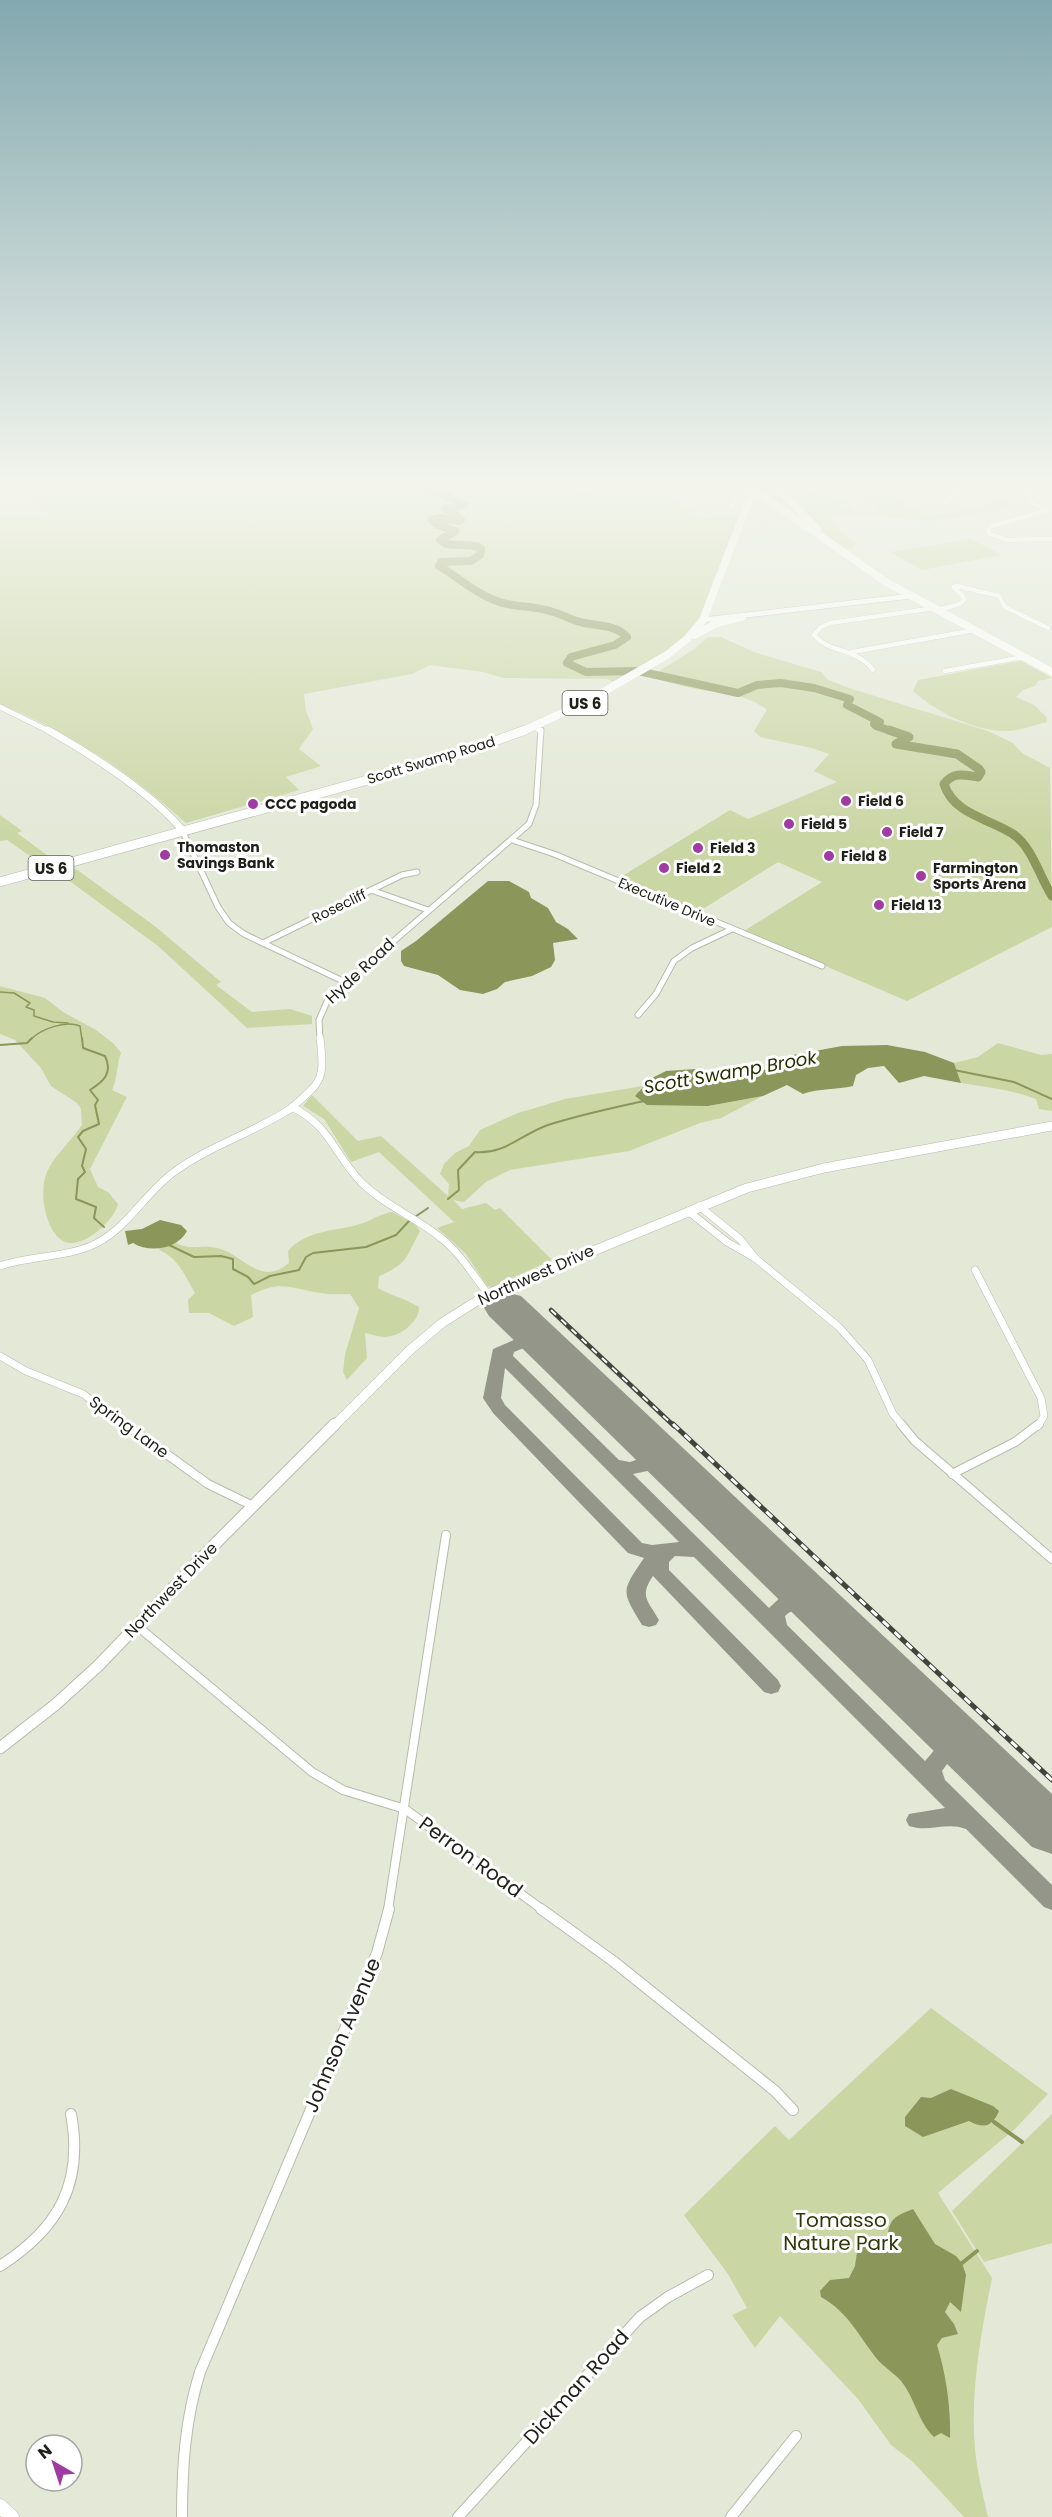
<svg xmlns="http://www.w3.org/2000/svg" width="1052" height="2517" viewBox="0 0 1052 2517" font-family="Poppins,sans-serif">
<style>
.green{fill:#cbd6a5}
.water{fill:#8b965a}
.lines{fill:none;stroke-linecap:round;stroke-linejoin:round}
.stream-far2{stroke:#8b965a;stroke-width:1.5}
.stream-far1{stroke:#8b965a;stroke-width:2}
.stream{stroke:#8b965a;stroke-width:4}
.river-far1{stroke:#8b965a;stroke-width:8}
.river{stroke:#8b965a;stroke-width:9}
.taxiway{fill:#94968a;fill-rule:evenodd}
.runway{fill:#94968a;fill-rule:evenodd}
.minor-far4-casing{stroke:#b7bbab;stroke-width:5}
.minor-far3-casing{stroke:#b7bbab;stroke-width:7}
.minor-far2-casing{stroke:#b7bbab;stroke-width:8}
.minor-far1-casing{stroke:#b7bbab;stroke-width:10}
.minor-casing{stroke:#b7bbab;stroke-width:12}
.tertiary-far1-casing{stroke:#b7bbab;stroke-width:6}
.tertiary-casing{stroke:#b7bbab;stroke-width:8}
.secondary-far3-casing{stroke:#b7bbab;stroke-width:6}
.secondary-far2-casing{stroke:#b7bbab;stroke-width:10}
.secondary-far1-casing{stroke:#b7bbab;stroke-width:13}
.secondary-casing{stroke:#b7bbab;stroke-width:15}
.trunk-far1-casing{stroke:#b7bbab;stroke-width:8}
.trunk-casing{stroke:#b7bbab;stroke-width:10}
.minor-far4{stroke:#fff;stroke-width:4.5}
.minor-far3{stroke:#fff;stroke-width:5}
.minor-far2{stroke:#fff;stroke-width:7}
.minor-far1{stroke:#fff;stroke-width:8}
.minor{stroke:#fff;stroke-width:10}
.tertiary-far1{stroke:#fff;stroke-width:5}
.tertiary{stroke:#fff;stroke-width:7}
.secondary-far3{stroke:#fff;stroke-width:5}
.secondary-far2{stroke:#fff;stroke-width:9}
.secondary-far1{stroke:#fff;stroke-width:11}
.secondary{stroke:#fff;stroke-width:14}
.trunk-far1{stroke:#fff;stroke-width:8}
.trunk{stroke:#fff;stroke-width:9}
.rail-far1-casing{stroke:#43443c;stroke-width:4.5}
.rail-casing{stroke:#43443c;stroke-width:5}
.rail-far1{stroke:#fff;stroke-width:2;stroke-dasharray:7;stroke-linecap:butt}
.rail{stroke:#fff;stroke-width:3;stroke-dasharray:8;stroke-linecap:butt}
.trunk-bridge-casing{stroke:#b7bbab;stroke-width:8;stroke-linecap:butt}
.trunk-bridge{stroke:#fff;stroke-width:8}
.poi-dot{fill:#a03ca1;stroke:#fff;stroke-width:2}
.labels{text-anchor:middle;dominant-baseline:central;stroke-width:6;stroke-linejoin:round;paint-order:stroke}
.far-street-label{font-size:14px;fill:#1f201a;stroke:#fff}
.far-poi-label{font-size:14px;font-weight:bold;fill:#1f201a;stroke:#fff;text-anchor:start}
.shield{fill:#fff;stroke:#62635f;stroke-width:1.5}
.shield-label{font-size:15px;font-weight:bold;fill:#1f201a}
.street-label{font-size:16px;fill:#1f201a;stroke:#fff}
.water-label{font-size:18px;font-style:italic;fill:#282f00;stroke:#fff}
.near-street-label{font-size:20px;fill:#1f201a;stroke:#fff}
.near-park-label{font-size:20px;fill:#323909;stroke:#fff}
</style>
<rect width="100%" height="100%" fill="#e4e8d7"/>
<!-- green -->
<g class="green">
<path d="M31 486H662L696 515 702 518 744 514 703 620 687 639 617 684 607 679 503 678 483 672 430 665 412 674 304 694 306 711 313 729 299 749 321 766 286 777 299 790 186 823C128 771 72 734 0 704V515H50L34 502Z"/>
<path d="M749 486H803L817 495H836L853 511 862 513 878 511V508L851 486C865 486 943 486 949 491L900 496V499L913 509 935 515H947L984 506 993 499 1019 507 929 521 856 514 832 516 842 532 857 544 851 548 840 550Z"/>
<polygon points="971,539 1002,555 922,570 890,552"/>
<path d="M708 637H721L754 652 821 672 828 680 852 689 988 731 1013 743 1022 753 1050 768 1052 927 907 1001 744 931 822 882 778 862 698 912 619 878 730 810 748 819 837 782 814 771 829 754 812 748 760 737 754 731 767 710C748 694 719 693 696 689 680 686 665 681 650 677L694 649Z"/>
<path d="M1021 661 1052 678 1038 681 1035 686 1023 690 1016 697 1034 705 1046 717 1047 722C1034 725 1019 731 1006 731 974 731 936 712 913 691L918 680Z"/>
<polygon points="0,815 22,831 17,833 51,858 37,861 7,840 0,841"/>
<polygon points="76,869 156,927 221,982 216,985 252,1012 290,1009 312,1016 312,1024 247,1028 158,946 60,874"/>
<path d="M0 986 45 998 63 1012 96 1030 114 1044 121 1053C116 1066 118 1078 112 1090L127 1097 90 1169 98 1187 108 1192 118 1204C114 1221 83 1249 65 1242 44 1232 38 1188 48 1170 56 1154 72 1140 82 1125L81 1109 77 1103 51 1086 41 1068 15 1040 0 1034Z"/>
<path d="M998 1043 1041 1055 1052 1054V1111L1039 1109 1036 1099C1012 1090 986 1087 961 1083L954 1063 978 1057Z"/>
<polygon points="643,1086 638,1091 708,1106 763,1096 721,1118 700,1123 629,1151 510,1170 486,1182 464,1202 453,1200 462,1209 486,1203 495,1210 500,1208 552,1260 492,1287 487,1286 466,1254 437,1228 454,1222 379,1152 351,1162 324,1119 303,1106 312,1095 358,1141 381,1136 448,1196 449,1184 440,1174 444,1164 455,1153 469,1146 480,1130 518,1113 565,1099"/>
<path d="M392 1212 415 1224 420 1231C406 1257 408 1264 379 1276L378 1288C392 1296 406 1299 419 1307 420 1322 399 1337 385 1337 379 1337 371 1334 365 1333L367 1358 347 1380 343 1372 345 1354 359 1308 350 1294C340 1294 330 1295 321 1293 290 1289 283 1279 251 1295L253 1317 234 1326 209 1313H189L188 1300 195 1293C183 1273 180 1260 158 1249L176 1243C192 1251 201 1244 217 1248 243 1253 259 1288 289 1263L288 1251C308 1228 339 1232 366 1222 375 1218 381 1214 392 1212Z"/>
<path d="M931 2008 1048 2094 1016 2128 938 2193 992 2278C981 2333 970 2392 975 2449 977 2471 983 2495 988 2517H964L913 2462 891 2445 858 2399 780 2316 755 2348 732 2315 747 2308 728 2274 684 2215 775 2126 789 2140Z"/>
<polygon points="1052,2114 1052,2243 984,2262 952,2211"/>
</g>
<!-- water -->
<g class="water">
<polygon points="488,881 509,881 529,892 531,898 548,908 556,922 568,929 578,939 553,943 555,960 551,967 532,976 505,982 497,989 483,994 460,990 438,975 404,966 401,961 401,951 416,941"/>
<path d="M887 1045 925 1052 954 1063 961 1083 924 1076 899 1083 884 1066 868 1068 856 1075 853 1086C836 1090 819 1088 803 1094L787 1085 763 1096 708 1106 647 1105 635 1096 650 1079 666 1071 696 1069 711 1073 777 1069 793 1055 842 1046Z"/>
<path d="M160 1220 181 1225 187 1231C177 1250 149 1253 133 1243L128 1245 125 1231 142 1229Z"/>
<path d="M951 2089 993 2106 999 2111C992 2127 984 2129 969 2121L923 2137 905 2126V2117L921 2097 931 2098Z"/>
<path d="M913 2209 935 2244 956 2256 962 2263 966 2275 961 2312 950 2302 945 2312 954 2324 958 2334 942 2338 937 2345C946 2374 951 2408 950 2438L941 2433 934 2437C918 2422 915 2398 901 2381 894 2373 884 2367 877 2359 858 2335 849 2313 821 2297L820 2291 830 2280 849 2278 855 2266 857 2252 866 2245 887 2241C889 2219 893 2217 913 2209Z"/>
</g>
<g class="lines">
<!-- stream-far2 -->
<g class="stream-far2">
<polyline points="452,486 467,486"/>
<polyline points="0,992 14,993 30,1003 26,1007 34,1010 34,1016 53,1022 68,1023"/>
<path d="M30 1040C41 1029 65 1020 80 1026L82 1040"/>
</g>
<!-- stream-far1 -->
<g class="stream-far1">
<path d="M82 1038 83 1048 105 1056C113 1073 104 1081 90 1090L98 1100 95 1105 99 1124 83 1131 78 1137 86 1149 82 1166 85 1172 78 1179 76 1199 96 1207 94 1218 104 1227"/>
<polyline points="0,1045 27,1043 32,1038"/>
<polyline points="954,1070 1014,1082 1052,1099"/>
<path d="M448 1199 459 1190 458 1170 475 1152C504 1155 522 1134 548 1125 579 1115 612 1108 644 1101"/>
<polyline points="167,1244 194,1257 221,1256 233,1259 233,1269 248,1277 254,1284 270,1276 299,1270 306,1257 313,1253 366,1247 396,1235 409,1221 428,1208"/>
</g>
<!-- stream -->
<g class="stream">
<polyline points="994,2122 1022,2142"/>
<polyline points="962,2263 977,2251"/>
</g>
<!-- river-far1 -->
<g class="river-far1">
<polyline points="418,486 425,486"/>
<path d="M438 486 433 488 434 490 464 505 446 508 461 520 459 521 441 518 432 520 436 524 455 531 440 540 446 544 477 546 481 549 480 555 471 561 441 562 439 566C458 577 473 592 494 600 512 608 534 605 553 612 564 615 573 621 584 623 598 626 617 625 627 637L615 645 571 657 567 663 586 672 638 671 738 693 757 685 781 683 814 688 850 699 847 705 880 722 874 724 876 726 894 732"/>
</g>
<!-- river -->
<path class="river" d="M889 730 909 737 896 744 957 754 979 769 981 772 978 777C964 775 954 771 944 784 954 815 989 818 1013 834 1033 848 1039 876 1052 896"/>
<!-- taxiway -->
<path class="taxiway" d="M537 1330 543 1332 546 1336 543 1340 514 1352 513 1356 619 1460 630 1462 639 1459 643 1451 639 1443 642 1439 648 1437 654 1439 661 1451 658 1457 681 1463 683 1468 681 1473 674 1474 657 1469 633 1474 769 1608 784 1594 780 1579 783 1574 790 1572 797 1574 803 1596 828 1604 831 1609 828 1614C812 1619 799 1602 785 1616L787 1625 925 1761 938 1746V1739L934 1727 937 1721 944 1719 951 1721 958 1735 959 1746 990 1758 993 1764 990 1770 982 1772 958 1763 947 1764 942 1771 945 1780 1052 1885V1910L1044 1907 966 1829C946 1821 929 1833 909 1826L906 1820 909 1814 945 1808 694 1557 675 1556 669 1562V1570L778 1680 781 1686 778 1692 771 1694 764 1692 653 1576C639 1596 648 1601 659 1620L656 1625 649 1627 642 1625C621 1590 621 1592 644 1558L628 1553 493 1413 483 1398 493 1349ZM505 1368 679 1542 652 1545 642 1543 505 1405 501 1398Z"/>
<!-- runway -->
<polygon class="runway" points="505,1292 521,1296 1052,1794 1052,1854 1032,1847 489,1316 483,1306 489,1296"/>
<!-- minor-far4 casing -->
<g class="minor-far4-casing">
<g id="minor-far4">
<polyline points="941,486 975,492 1024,488"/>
<polyline points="1023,486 1032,503 1048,510 992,526 988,530 990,534 1007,540 1052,539"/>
<polyline points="577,487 603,486"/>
<polyline points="946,503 958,490"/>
<polyline points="732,505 739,491 752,488"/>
<polyline points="938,610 960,604 964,600 963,596 953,587 957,586 999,596 1005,607 1048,628"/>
<polyline points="852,652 975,630"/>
<path d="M873 670C854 646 830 654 814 635L821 627 830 623 935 608"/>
<polyline points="945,671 1024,657"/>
<polyline points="534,727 541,732"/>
</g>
</g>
<!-- minor-far3 casing -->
<g class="minor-far3-casing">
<g id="minor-far3">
<polyline points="182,830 218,907 229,923 244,934 345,982"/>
<polyline points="512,840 554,854 822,966"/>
<polyline points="371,890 428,910"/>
<polyline points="263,943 402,875 417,872"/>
<polyline points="638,1015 656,994 674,961 692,948 732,929"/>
<polyline points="320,1040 319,1020 329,997 529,824 536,805 541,730"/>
</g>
</g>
<!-- minor-far2 casing -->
<g class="minor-far2-casing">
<g id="minor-far2">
<path d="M292 1107C332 1127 334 1155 362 1183 384 1205 417 1218 441 1238 460 1253 473 1275 488 1294"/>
<polyline points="699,1206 740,1239 755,1258"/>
<polyline points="688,1211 727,1242 755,1258 839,1327 868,1360 893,1414 903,1426"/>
<path d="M0 1266C31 1255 68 1258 97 1243 128 1227 146 1192 174 1172 209 1146 253 1133 290 1109 322 1081 325 1081 320 1038"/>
<polyline points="975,1270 1041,1398 1044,1416 1038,1426"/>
<polyline points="0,1356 26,1371 83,1394 127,1426"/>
</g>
</g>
<!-- minor-far1 casing -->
<g class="minor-far1-casing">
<g id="minor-far1">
<polyline points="125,1424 208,1484 253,1506"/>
<polyline points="901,1424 915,1441 1052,1559"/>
<polyline points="952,1474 1015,1442 1039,1424"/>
<polyline points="136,1625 312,1772 343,1790 405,1809 543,1910"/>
<polyline points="388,1910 446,1535"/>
</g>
</g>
<!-- minor casing -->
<g class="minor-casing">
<g id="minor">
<polyline points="541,1909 613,1961 775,2091 793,2110"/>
<path d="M0 2266C58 2229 84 2184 71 2114"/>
<path d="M182 2517C182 2467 185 2420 200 2372L377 1953 389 1909"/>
<polyline points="458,2517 640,2317 668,2297 708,2275"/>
<polyline points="731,2517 796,2436"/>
</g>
</g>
<!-- tertiary-far1 casing -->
<g class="tertiary-far1-casing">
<polyline id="tertiary-far1" points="0,707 51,732"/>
</g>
<!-- tertiary casing -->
<g class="tertiary-casing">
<path id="tertiary" d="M48 730C89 753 153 794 182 830"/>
</g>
<!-- secondary-far3 casing -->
<g class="secondary-far3-casing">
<polyline id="secondary-far3" points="703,620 911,596"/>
</g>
<!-- secondary-far2 casing -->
<g class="secondary-far2-casing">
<polyline id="secondary-far2" points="334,1426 410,1350 442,1323 488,1294 747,1188 824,1168 1052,1126"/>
</g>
<!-- secondary-far1 casing -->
<g class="secondary-far1-casing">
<polyline id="secondary-far1" points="0,1748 55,1705 98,1666 218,1541 335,1424"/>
</g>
<!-- secondary casing -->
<g class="secondary-casing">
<polyline id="secondary" points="0,2506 12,2517"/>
</g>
<!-- trunk-far1 casing -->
<g class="trunk-far1-casing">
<g id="trunk-far1">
<polyline points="749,486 886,582 1052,672"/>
<polyline points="776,486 817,529"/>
<polyline points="695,635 715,624 742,617"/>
<polyline points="521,732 586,702 667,655 687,639 703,620 751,495"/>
</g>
</g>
<!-- trunk casing -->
<g class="trunk-casing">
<polyline id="trunk" points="0,882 454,756 525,730"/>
</g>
<!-- minor-far4 -->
<use href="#minor-far4" class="minor-far4"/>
<!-- minor-far3 -->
<use href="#minor-far3" class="minor-far3"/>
<!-- minor-far2 -->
<use href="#minor-far2" class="minor-far2"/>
<!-- minor-far1 -->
<use href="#minor-far1" class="minor-far1"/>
<!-- minor -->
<use href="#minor" class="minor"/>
<!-- tertiary-far1 -->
<use href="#tertiary-far1" class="tertiary-far1"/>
<!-- tertiary -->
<use href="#tertiary" class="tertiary"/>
<!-- secondary-far3 -->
<use href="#secondary-far3" class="secondary-far3"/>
<!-- secondary-far2 -->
<use href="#secondary-far2" class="secondary-far2"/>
<!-- secondary-far1 -->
<use href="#secondary-far1" class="secondary-far1"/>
<!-- secondary -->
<use href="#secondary" class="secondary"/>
<!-- trunk-far1 -->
<use href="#trunk-far1" class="trunk-far1"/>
<!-- trunk -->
<use href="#trunk" class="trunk"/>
<!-- rail-far1 casing -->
<g class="rail-far1-casing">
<polyline id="rail-far1" points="551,1310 674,1426"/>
</g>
<!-- rail casing -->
<g class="rail-casing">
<polyline id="rail" points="673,1424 1052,1780"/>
</g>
<!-- rail-far1 -->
<use href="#rail-far1" class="rail-far1"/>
<!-- rail -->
<use href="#rail" class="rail"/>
<!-- trunk-bridge casing -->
<g class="trunk-bridge-casing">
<polyline id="trunk-bridge" points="751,495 755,486"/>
</g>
<!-- trunk-bridge -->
<use href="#trunk-bridge" class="trunk-bridge"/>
</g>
<!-- sky -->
<linearGradient id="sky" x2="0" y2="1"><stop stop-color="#83a8af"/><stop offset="0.58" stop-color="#f3f5ed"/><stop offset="1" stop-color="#f3f5ed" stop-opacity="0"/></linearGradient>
<rect width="1052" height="838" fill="url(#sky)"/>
<!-- markers -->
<g class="poi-dot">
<circle cx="846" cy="801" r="6"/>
<circle cx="253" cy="804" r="6"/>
<circle cx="789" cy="824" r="6"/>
<circle cx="887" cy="832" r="6"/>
<circle cx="698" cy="848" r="6"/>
<circle cx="165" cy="855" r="6"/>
<circle cx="829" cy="856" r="6"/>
<circle cx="664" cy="868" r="6"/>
<circle cx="921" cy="876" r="6"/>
<circle cx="879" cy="905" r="6"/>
</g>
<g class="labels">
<!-- far-street labels -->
<g class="far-street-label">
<text transform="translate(431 760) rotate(-17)">Scott Swamp Road</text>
<text transform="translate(667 902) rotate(23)">Executive Drive</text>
<text transform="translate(339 906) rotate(-26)">Rosecliff</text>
</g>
<!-- far-poi labels -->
<g class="far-poi-label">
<text x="858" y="801">Field 6</text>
<text x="265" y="804">CCC pagoda</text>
<text x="801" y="824">Field 5</text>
<text x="899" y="832">Field 7</text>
<text x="177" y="847">Thomaston<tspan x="177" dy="16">Savings Bank</tspan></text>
<text x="710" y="848">Field 3</text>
<text x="841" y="856">Field 8</text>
<text x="676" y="868">Field 2</text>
<text x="933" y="868">Farmington<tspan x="933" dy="16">Sports Arena</tspan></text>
<text x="891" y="905">Field 13</text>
</g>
<!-- shield labels -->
<g class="shield">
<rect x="562.5" y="691" width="45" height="24" rx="4.5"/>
<rect x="28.5" y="856" width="45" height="24" rx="4.5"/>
</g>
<g class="shield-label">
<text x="585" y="703">US 6</text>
<text x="51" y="868">US 6</text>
</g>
<!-- street labels -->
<g class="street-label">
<text transform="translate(360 971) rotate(-43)">Hyde Road</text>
<text transform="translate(536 1275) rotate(-24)">Northwest Drive</text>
<text transform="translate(129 1427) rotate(36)">Spring Lane</text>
<text transform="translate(171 1590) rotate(-46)">Northwest Drive</text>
</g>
<!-- water labels -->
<g class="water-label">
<text transform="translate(730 1072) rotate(-10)">Scott Swamp Brook</text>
</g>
<!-- near-street labels -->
<g class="near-street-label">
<text transform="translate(471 1857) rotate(36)">Perron Road</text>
<text transform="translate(342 2035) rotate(-67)">Johnson Avenue</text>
<text transform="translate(576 2387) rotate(-48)">Dickman Road</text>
</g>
<!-- near-park labels -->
<g class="near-park-label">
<text x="841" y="2220">Tomasso<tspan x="841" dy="23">Nature Park</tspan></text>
</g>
</g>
<!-- north arrow -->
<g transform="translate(54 2463) rotate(321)"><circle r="28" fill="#ffffff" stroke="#a5a6a3" stroke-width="1.5"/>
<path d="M0-4.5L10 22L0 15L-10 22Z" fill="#a03ca1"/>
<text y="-9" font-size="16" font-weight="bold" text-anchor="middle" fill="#1f201a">N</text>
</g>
</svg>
